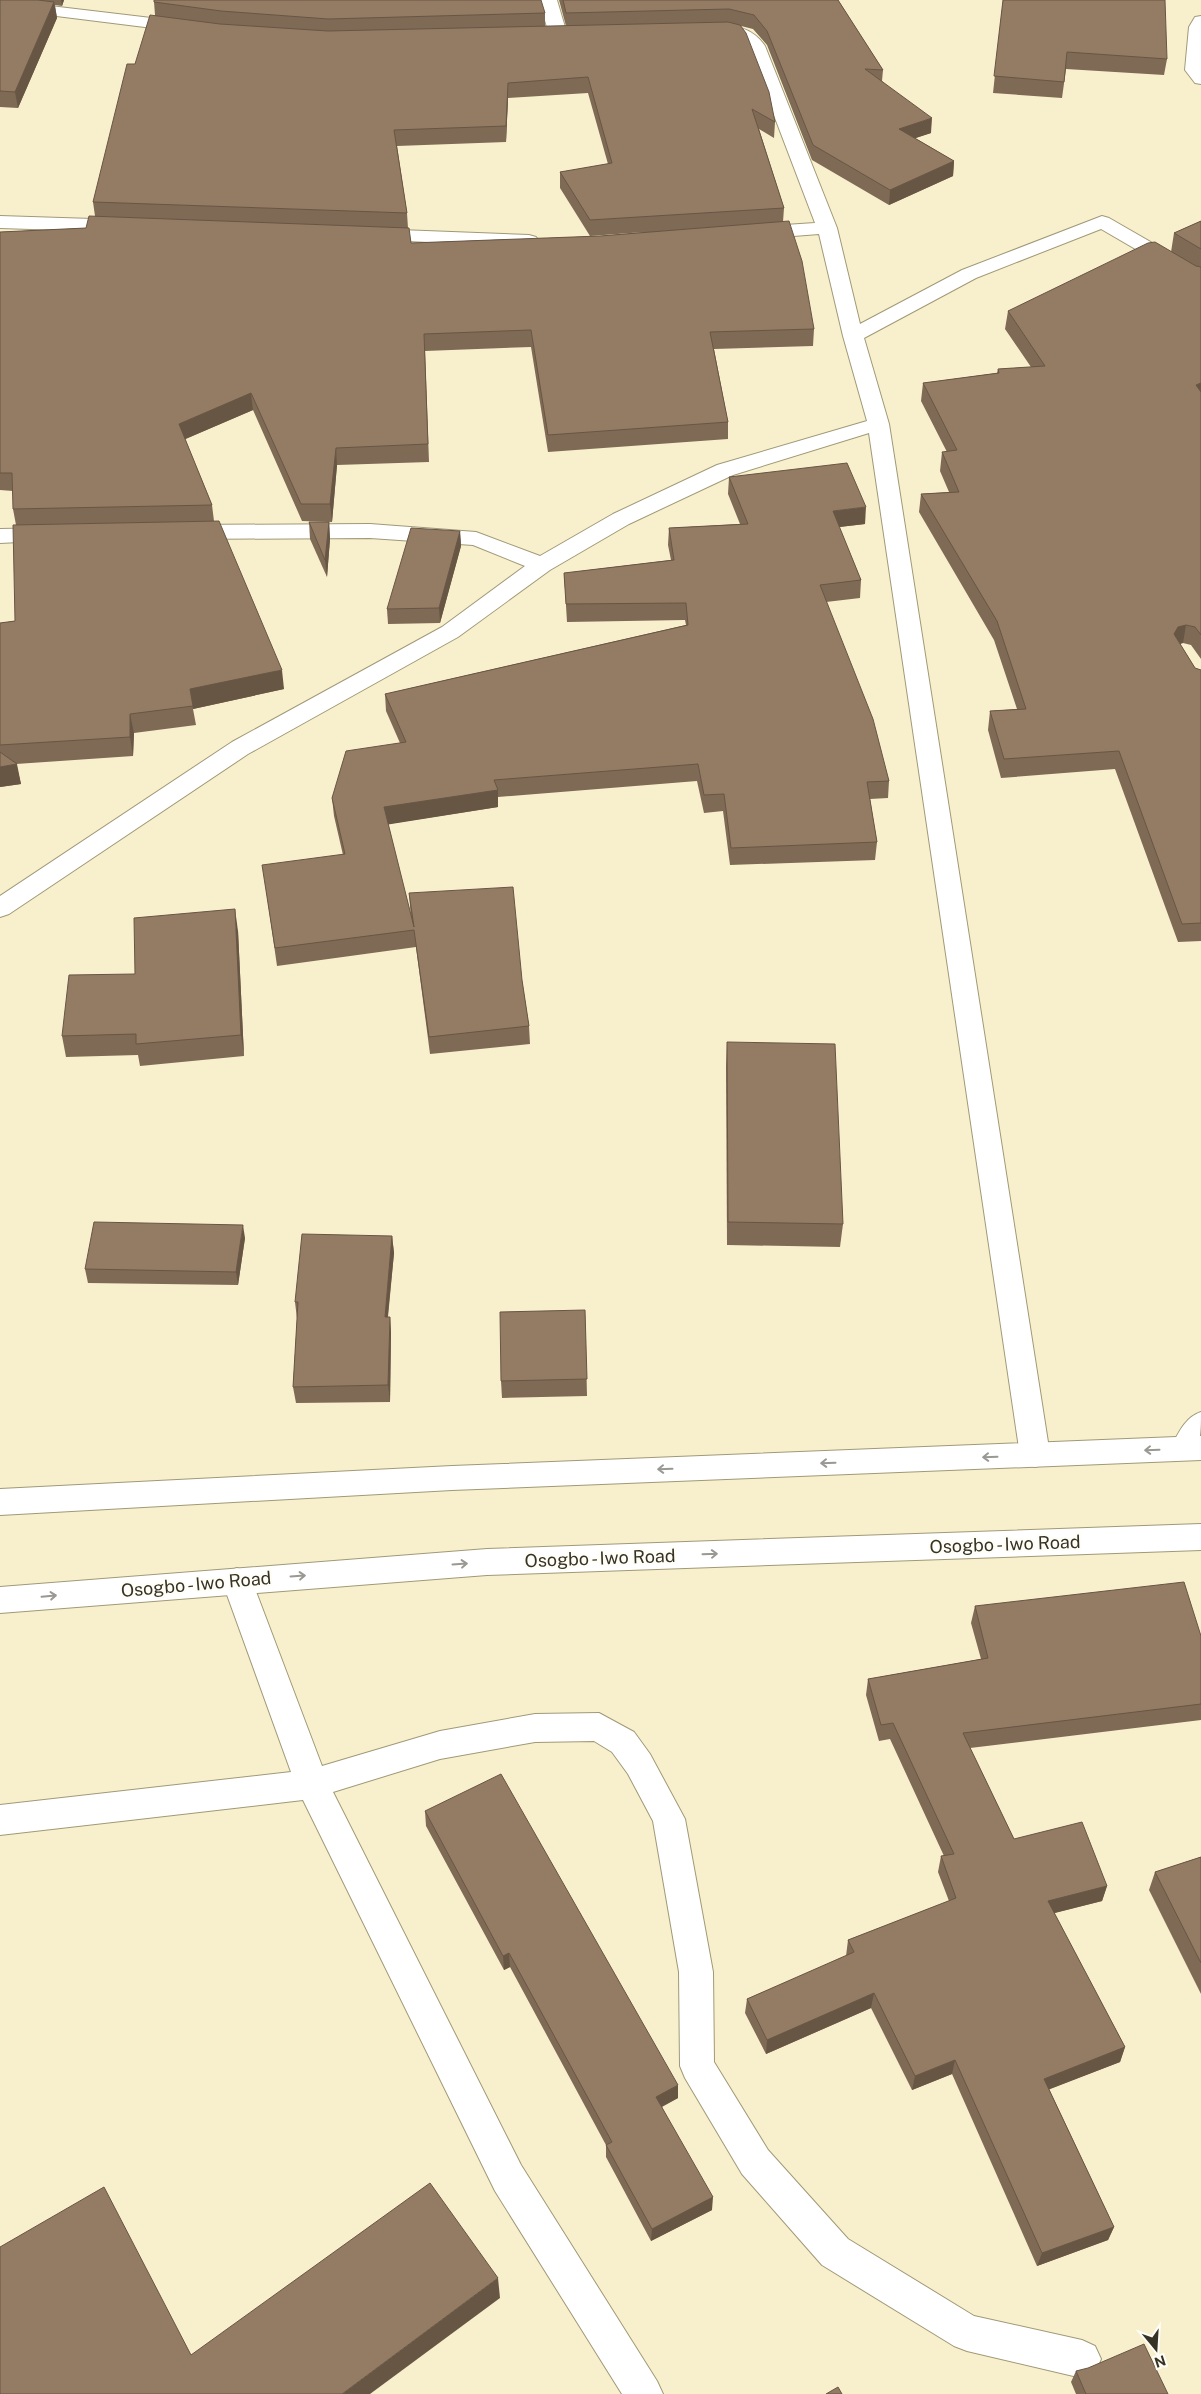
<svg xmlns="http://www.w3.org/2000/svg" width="1201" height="2394" viewBox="0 0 1201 2394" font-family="'Public Sans',sans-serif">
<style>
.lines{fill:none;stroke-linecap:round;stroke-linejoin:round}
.street-casing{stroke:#a09977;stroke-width:2}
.primary-casing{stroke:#a09977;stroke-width:2}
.street{fill:#fff;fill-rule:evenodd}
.primary{fill:#fff;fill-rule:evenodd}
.wall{fill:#7f6a55;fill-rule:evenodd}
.shaded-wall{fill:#685645}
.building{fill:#947b63;stroke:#685645}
.oneway{stroke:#9a9892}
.labels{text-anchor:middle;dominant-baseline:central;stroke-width:4.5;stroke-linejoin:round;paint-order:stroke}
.street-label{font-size:18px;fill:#363225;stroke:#fefdf6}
</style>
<rect width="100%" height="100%" fill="#f8f0cc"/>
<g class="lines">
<!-- street casing -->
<g class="street-casing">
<g id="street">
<polygon points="0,0 185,22 191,23 194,27 191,31 185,32 0,9"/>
<polygon points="539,0 557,0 567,34 564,38 552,38 549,34"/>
<polygon points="1201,16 1201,84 1195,83 1185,70 1189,27 1195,17"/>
<path d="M724 25C741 26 755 31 765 46L837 228 860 324 962 270 1102 216 1109 218 1201 271V285L1194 283 1101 229 976 278 864 338 889 424 1050 1455 1045 1464 1035 1467 1025 1464 1020 1455 869 433 733 475 629 524 550 570 458 637 248 754 9 914 0 917V896L232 742 442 627 525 566 473 545 370 538 186 539 178 537 175 532 178 527 186 525 370 524 476 532 540 556 613 514 717 465 867 421 843 336 819 234 754 239 747 237 744 233 747 229 754 227 815 223 748 47C734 32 721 39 704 35L701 31 704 27Z"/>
<polygon points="0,216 124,220 131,222 134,226 131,230 124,232 0,228"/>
<polygon points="374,229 529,235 536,237 539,241 536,245 529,247 367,239 364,235 367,231"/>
<polygon points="51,528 59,530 62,535 59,540 0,543 0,529"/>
<path d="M1201 1412C1201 1433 1201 1469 1175 1458L1170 1449C1178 1434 1185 1417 1201 1412Z"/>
<polygon points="237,1568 248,1572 252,1581 322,1766 440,1731 535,1714 599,1713 634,1732 650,1754 685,1819 713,1972 714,2062 768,2150 848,2239 974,2316 1082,2340 1095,2346 1101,2359 1095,2372 1082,2378 967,2351 954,2346 822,2265 742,2174 685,2078 680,2066 679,1972 653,1821 628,1774 612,1752 594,1741 535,1742 440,1759 333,1792 521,2165 657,2381 663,2394 622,2394 495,2191 303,1800 0,1835 0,1805 291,1772 222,1581 226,1572"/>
</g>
</g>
<!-- primary casing -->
<g class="primary-casing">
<g id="primary">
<polygon points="1201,1436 1201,1460 452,1490 0,1515 0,1489 452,1466"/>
<polygon points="1201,1524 1201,1550 487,1575 0,1613 0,1587 487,1549"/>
</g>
</g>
<!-- street -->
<use href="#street" class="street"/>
<!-- primary -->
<use href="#primary" class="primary"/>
</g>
<!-- wall -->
<g class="wall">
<polygon points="0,0 64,0 62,6 55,5 57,18 18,108 0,107"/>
<path d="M559 0H838L883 70 882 81 931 133 915 138 954 161 953 176 889 205 812 160 767 45 753 29 741 26 775 122 774 138 759 129 784 208 783 222 814 329 813 346 714 349 728 422V439L548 452 531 347 425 351 429 462 337 465 332 522 302 521 253 410 185 439 212 505 214 521 284 689 193 709 196 725 134 733 133 756 16 764 21 784 0 787V623L15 621 16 525 13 509V491L0 490V232L86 228 95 216 93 202 135 64 155 15 154 2 545 13V26H566ZM588 93 608 164 560 172V188L590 236 644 232 600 236 411 243 408 228 407 213 397 146 506 142 508 98Z"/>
<polygon points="1003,0 1167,59 1164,75 1066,69 1062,98 993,93"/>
<polygon points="1201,221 1201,659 1191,645 1183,643 1180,644 1195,668 1201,670 1201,941 1178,942 1115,769 1001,778 988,730 990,711 1017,709 994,640 919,512 921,494 949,492 940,471 942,452 947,452 921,401 923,383 997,373 998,369 1031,367 1005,329 1008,311 1171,252 1174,233"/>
<polygon points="729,477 865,524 839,527 861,580 860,598 826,602 889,781 888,798 870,799 877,842 875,860 730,865 723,811 704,813 697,781 498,797 498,807 388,824 411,918 409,893 522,980 529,1026 530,1044 430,1054 416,947 277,966 265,882 343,855 334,816 332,798 400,743 386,711 385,694 686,625 685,620 567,622 564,573 671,560 668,545 669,528 740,524 728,494"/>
<polygon points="309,522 329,522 330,539 327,577 310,539"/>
<polygon points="460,531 461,546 440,623 388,624 387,609"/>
<polygon points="238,931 244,1056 140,1066 138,1055 66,1057 62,1036 135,974"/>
<polygon points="727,1042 843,1224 840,1247 727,1245 726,1066"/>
<polygon points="392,1236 394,1253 388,1317 390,1317 391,1333 390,1402 296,1403 293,1387 297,1319 295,1302"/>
<polygon points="245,1238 238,1285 88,1283 85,1269"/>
<polygon points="585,1310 587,1396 502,1398 501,1381"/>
<polygon points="975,1606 1201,1636 1201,1720 970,1748 1014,1839 1107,1886 1102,1901 1054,1913 1125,2047 1120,2062 1049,2089 1114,2227 1108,2240 1037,2266 952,2074 912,2090 871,2008 766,2054 745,2013 747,1999 846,1956 848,1940 949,1901 938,1872 941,1856 944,1856 890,1739 879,1741 866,1695 868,1679 981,1659 971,1623"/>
<polygon points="425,1811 678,2098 662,2107 712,2210 651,2241 606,2157 606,2145 510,1967 504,1970 426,1826"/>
<polygon points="1201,1857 1201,1994 1149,1890 1155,1872"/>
<polygon points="1076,2371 1168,2394 1076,2394 1071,2382"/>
</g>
<!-- shaded-wall -->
<g class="shaded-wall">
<polygon points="61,0 64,0 62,6"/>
<polygon points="54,2 57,18 18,108 15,92"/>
<polygon points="508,83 508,98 506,142 506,126"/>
<polygon points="932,118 931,133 898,144 899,129"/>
<polygon points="954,161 953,176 889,205 890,190"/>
<polygon points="1201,383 1201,400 1196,385"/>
<polygon points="251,393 253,410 181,441 179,424"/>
<polygon points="336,448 337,465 332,522 330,504"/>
<polygon points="866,507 865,524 831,528 833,511"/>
<polygon points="329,522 330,539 327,577 325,560"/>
<polygon points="460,531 461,546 440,623 439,608"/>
<polygon points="1186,625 1183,643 1175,645 1174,634 1178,627"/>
<polygon points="282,670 284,689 193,709 190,689"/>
<polygon points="130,714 134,733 133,756 130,737"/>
<polygon points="17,764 21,784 0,787 0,767"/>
<polygon points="498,790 498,807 385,825 384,807"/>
<polygon points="235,909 238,931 244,1056 241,1035"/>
<polygon points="243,1225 245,1238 238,1285 236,1272"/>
<polygon points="392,1236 394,1253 386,1333 385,1317"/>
<polygon points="390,1317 391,1333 390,1402 388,1385"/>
<polygon points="1107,1886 1102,1901 1043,1916 1048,1901"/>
<polygon points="509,1953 510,1967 504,1970 503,1956"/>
<polygon points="874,1993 871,2008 766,2054 767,2040"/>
<polygon points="1125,2047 1120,2062 1040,2093 1044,2079"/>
<polygon points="955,2060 952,2074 912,2090 915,2076"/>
<polygon points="678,2085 678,2098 655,2110 656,2097"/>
<polygon points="713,2197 712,2210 651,2241 652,2229"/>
<polygon points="1114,2227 1108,2240 1037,2266 1042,2253"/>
<polygon points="498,2278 500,2298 370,2394 342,2394"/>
</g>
<!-- building -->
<g class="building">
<polygon points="0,0 38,0 54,2 15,92 0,91"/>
<polygon points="154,0 541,0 545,13 328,19 221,11 154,2"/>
<polygon points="563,0 838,0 883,70 865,69 932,118 899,129 954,161 890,190 813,145 767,31 754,15 729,9 566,13"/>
<polygon points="1003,0 1165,0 1167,59 1067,52 1064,82 994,76"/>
<polygon points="150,15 220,24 328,31 728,22 740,25 746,33 769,92 775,122 752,109 784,208 590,220 560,172 612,163 588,77 508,83 506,126 394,130 407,213 93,202 127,64 135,64"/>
<polygon points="89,216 409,228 411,243 600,236 789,221 802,261 814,329 710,332 728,422 548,435 531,330 424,334 428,444 336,448 330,504 301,504 251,393 179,424 212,505 13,509 12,473 0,473 0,232 86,228"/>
<polygon points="1201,221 1201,249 1174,233"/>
<polygon points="1155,242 1196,266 1201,267 1201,383 1196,385 1201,392 1201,635 1195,627 1186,625 1178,627 1174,634 1195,668 1201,670 1201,923 1182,924 1119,751 1004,759 990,711 1026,709 997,621 921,494 959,492 942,452 957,450 923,383 999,373 998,369 1045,366 1008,311 1148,243"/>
<polygon points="847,463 866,507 833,511 861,580 820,585 873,719 889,781 867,782 877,842 731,848 724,794 704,795 698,764 494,780 498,790 384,807 414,927 409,893 513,887 522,980 529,1026 429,1037 414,930 275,948 262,865 345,854 332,798 346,751 406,742 385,694 688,625 686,603 566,604 564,573 674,560 669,528 748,524 729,477"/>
<polygon points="219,521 282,670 190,689 193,706 130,714 130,737 0,745 0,623 15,621 13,525"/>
<polygon points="309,522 329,522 325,560"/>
<polygon points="411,528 460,531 439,608 387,609"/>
<polygon points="0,752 17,764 0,767"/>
<polygon points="235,909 241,1035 136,1044 136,1034 62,1036 69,975 135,974 134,918"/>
<polygon points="727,1042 835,1044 843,1224 728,1222"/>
<polygon points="94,1222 243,1225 236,1272 85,1269"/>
<polygon points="302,1234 392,1236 385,1317 390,1317 388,1385 293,1387 298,1302 295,1302"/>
<polygon points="585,1310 587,1379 501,1381 500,1312"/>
<polygon points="1184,1582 1201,1636 1201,1704 963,1733 1014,1839 1082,1822 1107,1886 1048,1901 1125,2047 1044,2079 1114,2227 1042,2253 955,2060 915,2076 874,1993 767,2040 747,1999 854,1952 848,1940 956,1898 941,1856 954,1854 893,1723 881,1725 868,1679 988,1658 975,1606"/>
<polygon points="501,1774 678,2085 656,2097 713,2197 652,2229 606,2145 612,2142 509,1953 503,1956 425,1811"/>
<polygon points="1201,1857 1201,1963 1155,1872"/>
<polygon points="430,2183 498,2278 342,2394 0,2394 0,2247 104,2187 191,2355"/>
<polygon points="1144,2344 1168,2394 1086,2394 1076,2371 1088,2368"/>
<polygon points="838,2387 842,2394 826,2394"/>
</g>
<!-- one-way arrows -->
<defs><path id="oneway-shaft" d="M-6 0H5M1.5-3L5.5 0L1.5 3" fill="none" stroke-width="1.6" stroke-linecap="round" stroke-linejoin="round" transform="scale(1.25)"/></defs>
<g class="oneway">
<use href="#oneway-shaft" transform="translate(1152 1450) rotate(178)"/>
<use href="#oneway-shaft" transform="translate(990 1457) rotate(178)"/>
<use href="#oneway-shaft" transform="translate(828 1463) rotate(178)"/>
<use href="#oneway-shaft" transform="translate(665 1469) rotate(178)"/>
<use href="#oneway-shaft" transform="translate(710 1554) rotate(-2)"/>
<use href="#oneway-shaft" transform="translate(460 1564) rotate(-4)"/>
<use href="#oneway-shaft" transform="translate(298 1576) rotate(-4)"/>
<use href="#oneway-shaft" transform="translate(49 1596) rotate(-5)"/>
</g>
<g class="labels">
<!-- street labels -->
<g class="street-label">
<text transform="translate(1005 1544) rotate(-2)">Osogbo - Iwo Road</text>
<text transform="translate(600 1558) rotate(-2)">Osogbo - Iwo Road</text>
<text transform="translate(196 1584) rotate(-5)">Osogbo - Iwo Road</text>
</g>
</g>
<!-- north arrow -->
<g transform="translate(1156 2349) rotate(162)" stroke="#fefdf6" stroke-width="4" paint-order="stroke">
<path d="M0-4L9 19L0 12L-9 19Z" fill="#363225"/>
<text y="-8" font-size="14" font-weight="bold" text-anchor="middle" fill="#363225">N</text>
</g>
</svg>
